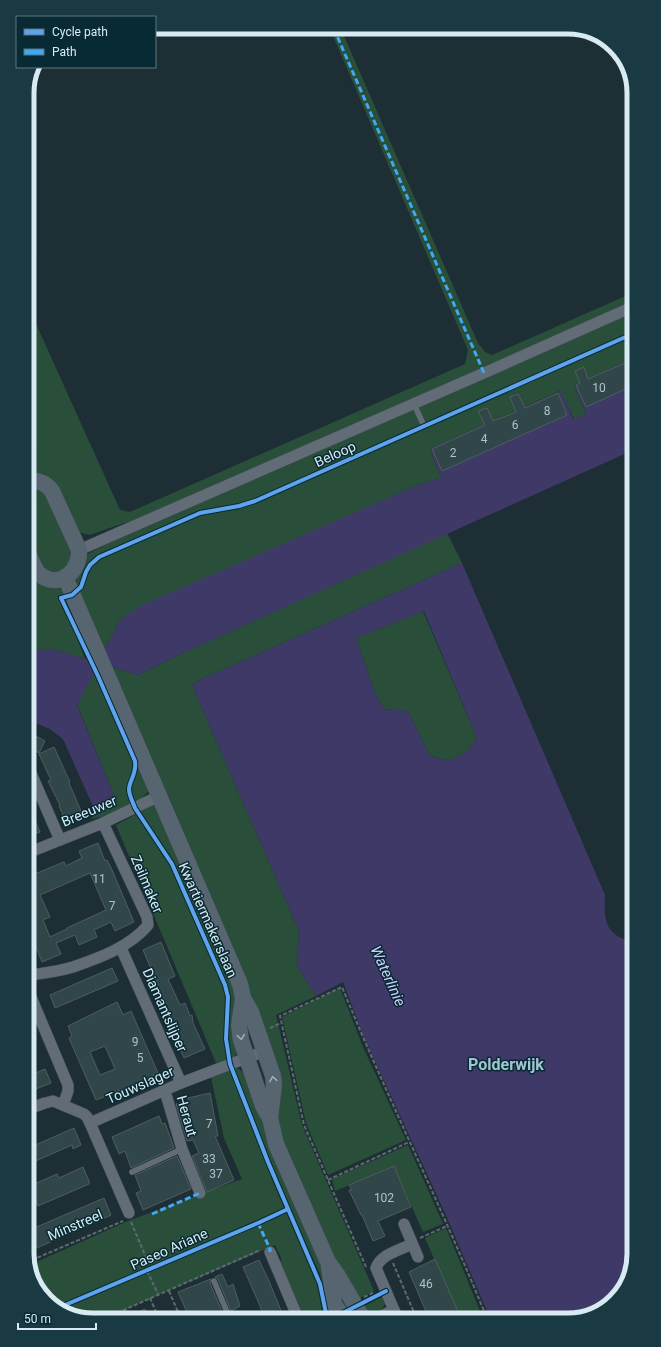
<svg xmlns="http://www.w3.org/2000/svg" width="661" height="1347" viewBox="0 0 661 1347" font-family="Roboto,sans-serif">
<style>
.green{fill:#294f3a}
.water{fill:#3e3967;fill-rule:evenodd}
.building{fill:#314649;stroke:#4e5e5f;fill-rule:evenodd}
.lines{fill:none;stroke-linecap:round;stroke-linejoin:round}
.service-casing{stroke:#3d4c51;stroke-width:6}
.minor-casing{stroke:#3d4c51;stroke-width:12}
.secondary-casing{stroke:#3d4c51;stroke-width:17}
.path{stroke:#5e6a70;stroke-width:2;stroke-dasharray:4 2;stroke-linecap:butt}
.service{stroke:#616c77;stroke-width:5.5}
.minor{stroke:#616c77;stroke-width:11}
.secondary{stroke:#576570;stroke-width:16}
.quiet{stroke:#3fa9f5;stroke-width:3;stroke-dasharray:6 3;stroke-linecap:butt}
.cycleway-casing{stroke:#082a34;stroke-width:6}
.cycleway{stroke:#60a3ed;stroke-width:4}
.oneway{stroke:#9eafb8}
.labels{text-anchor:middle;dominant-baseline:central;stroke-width:3;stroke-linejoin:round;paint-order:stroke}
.number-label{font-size:12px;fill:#afc2c8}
.street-label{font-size:14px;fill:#d9ebf2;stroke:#082a34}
.water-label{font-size:15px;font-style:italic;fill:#cfccfd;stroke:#082a34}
.quarter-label{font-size:16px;font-weight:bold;fill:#a1c5d2;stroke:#082a34}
.rim{fill:none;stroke:#d9ebf2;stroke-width:5}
</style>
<rect width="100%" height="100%" fill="#1d2f34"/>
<!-- green -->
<g class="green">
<polygon points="330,29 341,29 478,343 485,352 492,355 630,294 630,304 132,521 124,523 90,535 81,533 77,531 29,471 28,306 120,510 130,512 465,364 468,350"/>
<polygon points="630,312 630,360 574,385 586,414 574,419 560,391 430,449 441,478 418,485 121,619 104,650 76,585 77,575 87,555 91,552 128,534"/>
<polygon points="35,487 44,492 72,552 71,562 62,571 55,572 47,570 36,558 29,543 29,488"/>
<polygon points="447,533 462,563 202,679 192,685 299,931 297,966 316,996 276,1015 302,1125 374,1291 360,1298 353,1297 283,1144 274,1115 278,1078 228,939 170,800 130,712 112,667 138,675 174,657"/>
<polygon points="29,566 59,587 62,591 75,632 85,659 56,650 48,649 29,652"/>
<path d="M423 611 477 738C470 749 459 761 446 760 440 759 435 757 429 755L408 711 384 709 375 694 356 638Z"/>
<path d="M100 673 148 791C141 804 106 817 91 819L96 813 117 803 77 704 92 676Z"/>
<polygon points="155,804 234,986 239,1048 235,1057 216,1063 116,825"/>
<polygon points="340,988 363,1047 406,1140 328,1175 306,1123 282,1017"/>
<polygon points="237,1068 248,1075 324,1266 332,1307 327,1309 324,1287 320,1274 275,1175 271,1177 317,1284 322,1311 319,1313 321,1318 305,1318 279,1261 282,1260 275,1245 100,1320 89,1320 53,1306 32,1279 32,1264 128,1221 242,1179 224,1138 211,1077 229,1070"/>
<polygon points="408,1145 443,1224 423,1232 394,1166 335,1191 332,1179"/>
<polygon points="446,1228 482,1316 459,1316 425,1238"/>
<path d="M382 1297 385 1303C381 1315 369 1316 360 1308Z"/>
</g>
<!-- water -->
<g class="water">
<polygon points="630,360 631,451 174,657 138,675 112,667 93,676 77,705 117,803 96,813 63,739 50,729 35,723 30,723 29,652 48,649 56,650 85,659 104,650 121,619 142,605 418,485 441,478 430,449 561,391 573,419 586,414 574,385"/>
<path d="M462 563 605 895C604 918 604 932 628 941L633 952 634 1254 623 1291 593 1315 489 1316 445 1213 363 1035 343 982 316 996 297 966 299 931 192 685 202 679ZM424 611 477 738C470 749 459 761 445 760 440 759 434 757 429 755L408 711 384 709 375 694 356 638Z"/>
</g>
<!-- building -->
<g class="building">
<polygon points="630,361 630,387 586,407 576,385 580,383 575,371 584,367 588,379"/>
<polygon points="558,393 567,415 442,471 432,449 485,425 478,411 487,408 493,421 516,412 510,397 518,394 525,408"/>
<polygon points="30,733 45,741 39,753 30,748"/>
<polygon points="54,747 70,782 69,783 84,818 76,821 74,817 67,820 64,815 63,815 59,806 60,805 48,781 51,780 39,754"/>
<polygon points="30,809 40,832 30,836"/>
<path d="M98 843 105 861 107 860 112 870 134 922 115 931 111 922 94 930 97 937 79 945 75 935 56 943 61 954 42 962 31 934 30 876 64 862 66 866 82 858 79 851ZM90 873 106 910 67 928V929L50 937 43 920 50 917 40 895Z"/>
<polygon points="161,942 175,976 168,979 180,1005 185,1003 190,1016 192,1015 193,1023 205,1049 184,1058 161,1006 166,1004 143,950"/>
<polygon points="112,968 118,981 55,1008 50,995"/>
<path d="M117 1002 123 1015 131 1011 158 1073 151 1077V1078L135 1085 136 1088 124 1093 123 1089 96 1100 69 1038 72 1036 68 1026ZM105 1046 115 1069 100 1075 90 1052Z"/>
<polygon points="45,1069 51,1083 31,1091 31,1075"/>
<polygon points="210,1093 218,1136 215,1136 234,1180 207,1192 192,1156 199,1153 193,1140 187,1141 176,1104 189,1102 188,1098"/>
<polygon points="159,1116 162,1124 165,1123 174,1148 131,1168 125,1151 119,1154 112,1137"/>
<polygon points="74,1128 81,1145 73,1149 72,1145 31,1163 31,1147"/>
<polygon points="177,1156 191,1189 143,1210 136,1193 141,1191 135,1175"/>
<polygon points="394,1166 411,1207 378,1221 385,1236 373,1241 362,1215 361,1215 349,1190 352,1190 349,1185"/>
<polygon points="83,1167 89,1181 89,1184 38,1206 32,1190 32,1185 57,1174 59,1178"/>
<polygon points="104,1198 111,1215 32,1250 32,1229"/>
<polygon points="435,1259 460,1316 428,1317 425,1309 409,1272"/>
<polygon points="259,1260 269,1281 284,1318 265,1318 257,1299 243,1267"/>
<polygon points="222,1274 228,1287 233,1284 240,1306 231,1311 218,1279 215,1277"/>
<polygon points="211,1279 210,1283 223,1314 213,1319 190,1319 178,1292"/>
<polygon points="145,1309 149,1319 121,1320 121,1319"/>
</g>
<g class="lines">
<!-- service casing -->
<g class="service-casing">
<g id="service">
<polyline points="414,404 424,426"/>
<polyline points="132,1172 182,1149"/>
<polyline points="214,1281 230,1319"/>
</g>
</g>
<!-- minor casing -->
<g class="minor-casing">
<g id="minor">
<polyline points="79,550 484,373 630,308"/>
<polyline points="30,771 60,840"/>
<polyline points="30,852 103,823 159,796"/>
<polyline points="121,948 181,1083"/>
<path d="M31 975C45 973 60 971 73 967 99 958 130 947 148 925L147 917 103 823"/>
<polyline points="31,997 68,1085 68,1091 63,1105"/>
<polyline points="165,1091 182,1149 200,1193"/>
<polyline points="31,1108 45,1103 53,1101 84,1114 87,1117 90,1123 181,1083 265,1051"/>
<polyline points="90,1123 129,1213"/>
<polyline points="404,1224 418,1257"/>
<polyline points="270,1252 298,1318"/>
<polyline points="379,1317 394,1310"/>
<path d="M397 1317 376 1268C381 1254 400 1250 412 1244"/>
</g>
</g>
<!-- secondary casing -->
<g class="secondary-casing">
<g id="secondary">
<path d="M29 481C39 480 46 483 52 491L79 550C80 572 59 590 39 574 34 569 32 561 29 555"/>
<polyline points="65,577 240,984 243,998 251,1012 273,1076 274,1085 270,1118 276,1144 328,1262 338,1276 362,1317"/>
<polyline points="243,998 239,1026 241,1040 263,1106 270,1118"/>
<polyline points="329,1267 334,1304 343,1317"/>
</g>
</g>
<!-- path -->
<g class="path">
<polyline points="270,1028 281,1023"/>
<polyline points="328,1180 409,1142"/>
<polyline points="131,1222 151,1269"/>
<polyline points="420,1238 447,1226"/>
<polyline points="32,1260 123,1221"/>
<polyline points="393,1263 416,1317"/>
<path d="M366 1267 304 1125 280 1016 342 987C387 1097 441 1205 486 1316"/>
<polyline points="147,1271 158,1294"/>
<polyline points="169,1291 181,1319"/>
<polyline points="364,1297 375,1292"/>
<polyline points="150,1298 159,1319"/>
<polyline points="322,1318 320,1314 325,1313"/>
<polyline points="101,1320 258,1251 259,1253"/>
</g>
<!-- service -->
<use href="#service" class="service"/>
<!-- minor -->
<use href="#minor" class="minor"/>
<!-- secondary -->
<use href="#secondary" class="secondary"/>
<!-- quiet -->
<g class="quiet">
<polyline points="334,29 484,373"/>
<polyline points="152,1214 200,1193"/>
<polyline points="258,1223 270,1249 270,1252"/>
</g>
<!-- cycleway casing -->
<g class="cycleway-casing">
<g id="cycleway">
<path d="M61 598 98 676 135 761C137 773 130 779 129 789 129 796 133 802 135 808L172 864 225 985 228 997 226 1039 230 1064 268 1162 320 1284 327 1318"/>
<polyline points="61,598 72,595 81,587 86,572 90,565 99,557 200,513 239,506 255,501 630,335"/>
<polyline points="58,1308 258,1223 288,1209"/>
<polyline points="333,1318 386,1291"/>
</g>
</g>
<!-- cycleway -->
<use href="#cycleway" class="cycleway"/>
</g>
<!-- one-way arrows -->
<defs><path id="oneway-chevron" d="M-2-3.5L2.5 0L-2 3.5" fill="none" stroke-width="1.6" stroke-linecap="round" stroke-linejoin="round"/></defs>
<g class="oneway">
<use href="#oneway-chevron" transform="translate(241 1037) rotate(82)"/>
<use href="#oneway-chevron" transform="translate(273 1079) rotate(-99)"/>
</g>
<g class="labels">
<!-- number labels -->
<g class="number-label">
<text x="599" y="388">10</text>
<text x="547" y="411">8</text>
<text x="515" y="425">6</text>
<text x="484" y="439">4</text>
<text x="453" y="453">2</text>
<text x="99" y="879">11</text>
<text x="112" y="906">7</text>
<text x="135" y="1042">9</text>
<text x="140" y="1058">5</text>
<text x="209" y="1124">7</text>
<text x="209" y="1159">33</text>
<text x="216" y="1174">37</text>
<text x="384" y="1198">102</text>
<text x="426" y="1284">46</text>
</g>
<!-- street labels -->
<g class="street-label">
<text transform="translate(335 454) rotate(-24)">Beloop</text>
<text transform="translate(89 811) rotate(-23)">Breeuwer</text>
<text transform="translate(147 884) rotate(67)">Zeilmaker</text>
<text transform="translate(208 920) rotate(66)">Kwartiermakerslaan</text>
<text transform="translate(165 1010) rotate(66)">Diamantslijper</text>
<text transform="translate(140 1085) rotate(-24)">Touwslager</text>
<text transform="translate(187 1116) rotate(74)">Heraut</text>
<text transform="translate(75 1225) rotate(-23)">Minstreel</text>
<text transform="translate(169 1249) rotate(-24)">Paseo Ariane</text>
</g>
<!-- water labels -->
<g class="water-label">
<text transform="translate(388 976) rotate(66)">Waterlinie</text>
</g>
<!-- quarter labels -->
<g class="quarter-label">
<text x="506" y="1064">Polderwijk</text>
</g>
</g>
<!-- crop -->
<path d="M0 0H661V1347H0ZM93 34H568A59 59 0 0 1 627 93V1254A59 59 0 0 1 568 1313H93A59 59 0 0 1 34 1254V93A59 59 0 0 1 93 34Z" fill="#193943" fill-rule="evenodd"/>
<path class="rim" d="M93 34H568A59 59 0 0 1 627 93V1254A59 59 0 0 1 568 1313H93A59 59 0 0 1 34 1254V93A59 59 0 0 1 93 34Z"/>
<!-- legend -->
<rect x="16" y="16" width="140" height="52" fill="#082a34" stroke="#5c7780"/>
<rect x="24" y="29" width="20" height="6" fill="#60a3ed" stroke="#5c7780"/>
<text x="52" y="36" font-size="12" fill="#d9ebf2">Cycle path</text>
<rect x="24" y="49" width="20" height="6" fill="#3fa9f5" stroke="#5c7780"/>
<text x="52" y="56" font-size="12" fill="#d9ebf2">Path</text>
<!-- scale -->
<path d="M18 1323v6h78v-6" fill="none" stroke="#d9ebf2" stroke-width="2"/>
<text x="24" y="1323" font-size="12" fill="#d9ebf2" stroke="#082a34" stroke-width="3" paint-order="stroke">50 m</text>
</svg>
